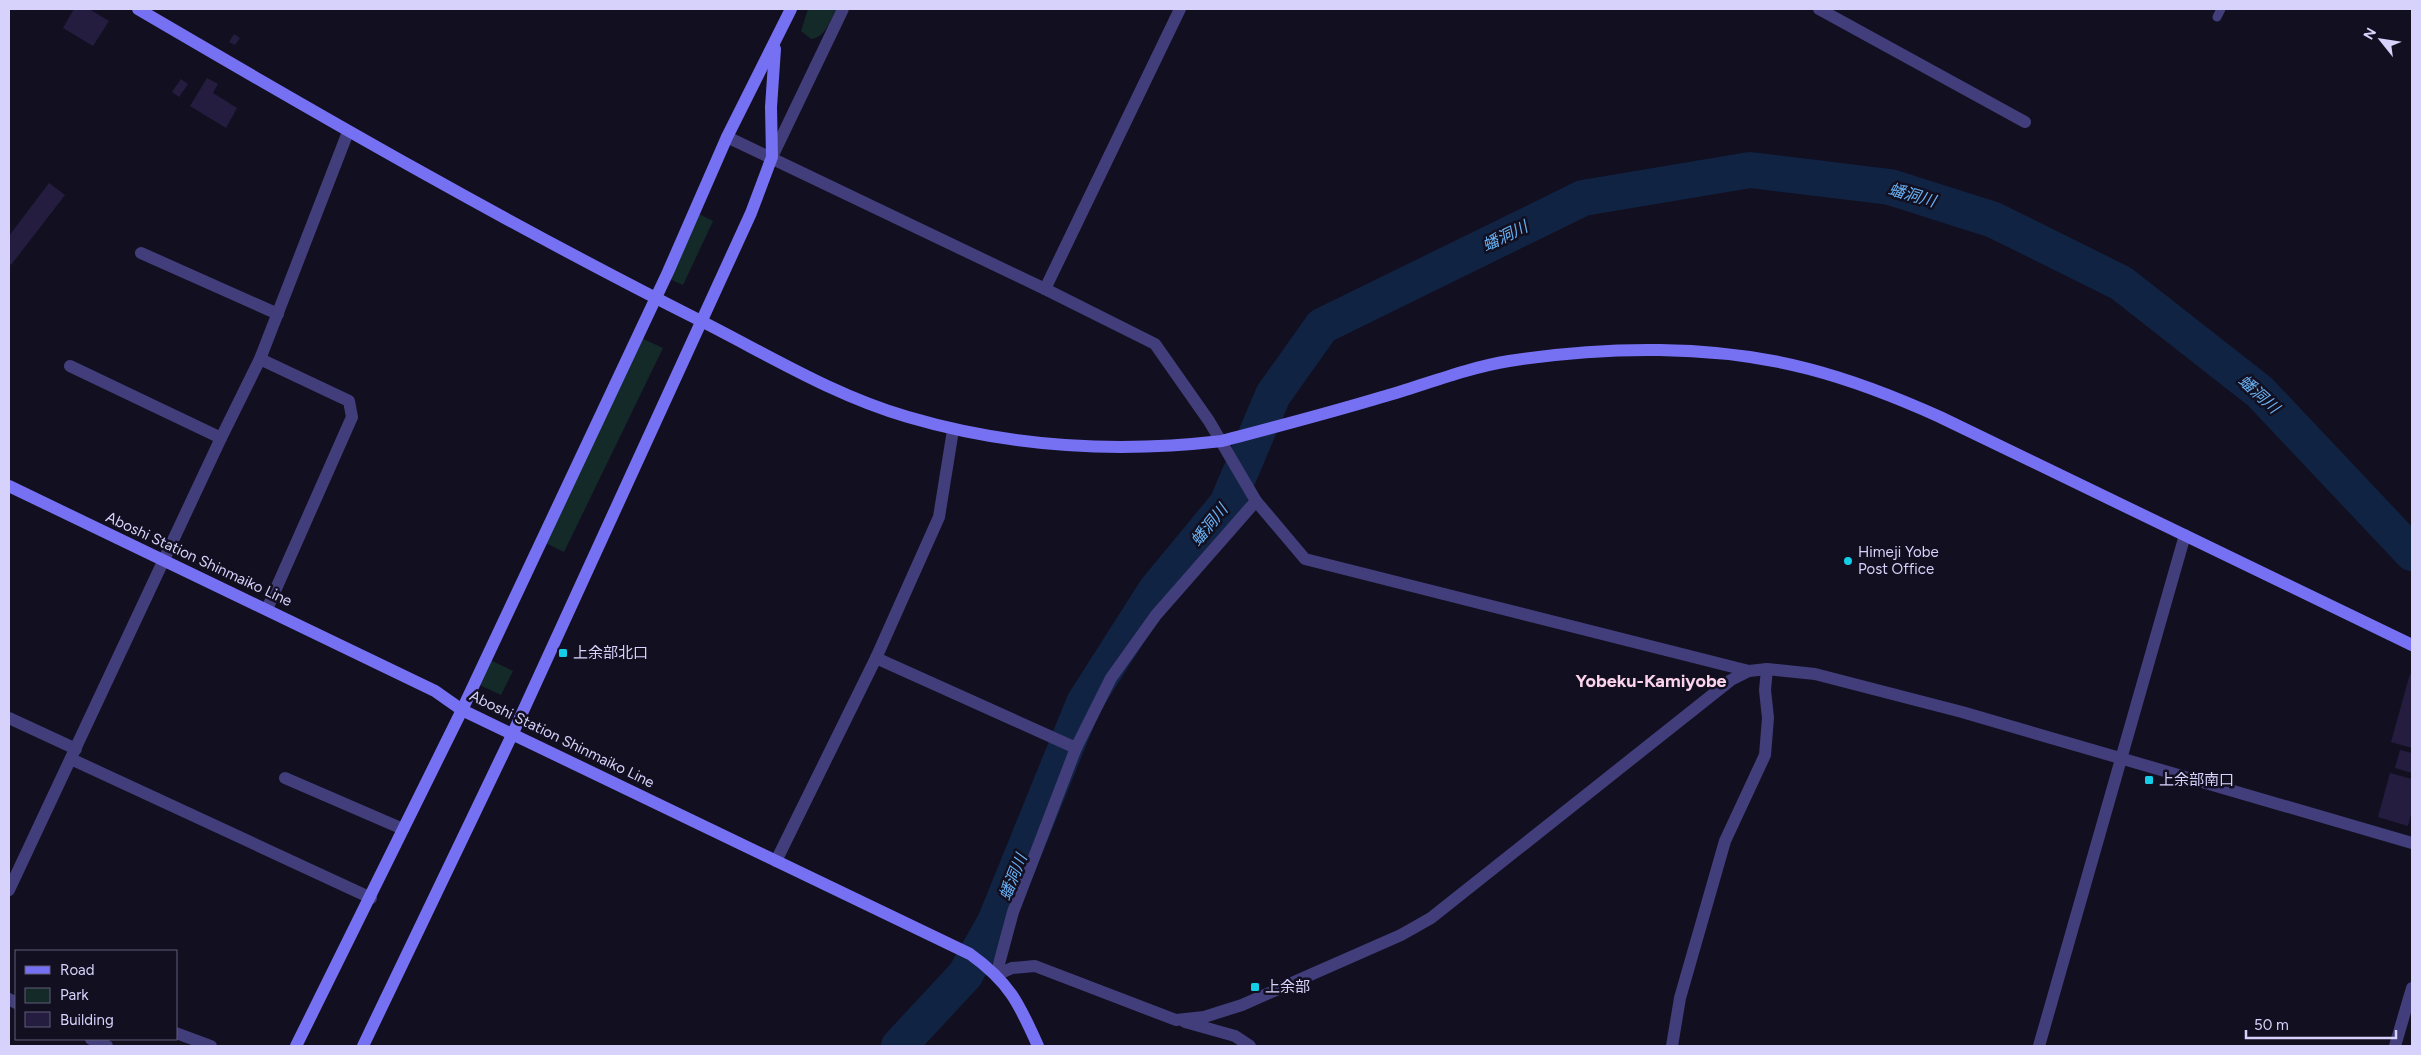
<svg xmlns="http://www.w3.org/2000/svg" width="2421" height="1055" viewBox="0 0 2421 1055" font-family="Figtree,'Noto Sans JP',sans-serif">
<style>
.green{fill:#132a29}
.lines{fill:none;stroke-linecap:round;stroke-linejoin:round}
.river{stroke:#112342;stroke-width:36}
.building{fill:#241d40}
.lane{stroke:#413e7b;stroke-width:9}
.street{stroke:#413e7b;stroke-width:12}
.secondary{stroke:#7671f3;stroke-width:12}
.poi-dot{fill:#13cee6;stroke:#120f20;stroke-width:2}
.labels{text-anchor:middle;dominant-baseline:central;stroke-width:5;stroke-linejoin:round;paint-order:stroke}
.poi-label{font-size:15px;fill:#d7d2fb;stroke:#120f20;text-anchor:start}
.street-label{font-size:15px;fill:#d7d2fb;stroke:#120f20}
.water-label{font-size:16px;font-style:italic;fill:#69b1f3;stroke:#120f20}
.quarter-label{font-size:18px;font-weight:bold;fill:#fbd4ec;stroke:#120f20}
</style>
<rect width="100%" height="100%" fill="#120f20"/>
<!-- green -->
<g class="green">
<path d="M808 9H836C830 21 826 37 811 39L801 31Z"/>
<polygon points="699,214 713,221 683,285 670,279"/>
<polygon points="637,336 663,348 564,552 538,539"/>
<polygon points="488,659 513,671 501,695 475,683"/>
</g>
<g class="lines">
<!-- river -->
<polyline class="river" points="899,1046 965,975 995,922 1084,703 1156,590 1227,504 1273,395 1322,326 1583,198 1750,170 1890,187 1994,220 2121,283 2260,392 2412,553"/>
</g>
<!-- building -->
<g class="building">
<polygon points="74,9 89,9 109,21 93,46 63,28"/>
<polygon points="234,34 240,38 235,45 229,42"/>
<polygon points="207,78 218,84 213,93 237,108 226,128 190,106"/>
<polygon points="181,79 188,84 179,97 172,92"/>
<polygon points="49,183 65,195 11,265 9,263 9,236"/>
<polygon points="2410,674 2412,675 2412,748 2391,742"/>
<polygon points="2400,750 2412,753 2412,773 2395,768"/>
<polygon points="2390,773 2412,779 2412,810 2408,826 2378,817"/>
</g>
<g class="lines">
<!-- lane -->
<polyline class="lane" points="2217,17 2221,9"/>
<!-- street -->
<g class="street">
<polyline points="1819,9 2025,122"/>
<polyline points="727,137 1045,289 1155,344 1209,421 1256,501 1305,559 1749,671"/>
<polyline points="772,157 843,9"/>
<polyline points="141,253 278,314"/>
<polyline points="1045,289 1180,9"/>
<polyline points="260,359 349,401 352,417 267,609"/>
<polyline points="70,366 221,438"/>
<polyline points="876,658 1076,748"/>
<polyline points="9,718 76,749"/>
<polyline points="71,759 371,898"/>
<polyline points="285,778 403,829"/>
<polyline points="776,861 876,658 939,517 953,430"/>
<polyline points="9,890 221,438 260,359 348,132"/>
<polyline points="996,975 1012,968 1035,966 1176,1020 1204,1017 1242,1005 1401,935 1431,918 1731,680 1749,671 1767,669 1815,674 1962,712 2412,843"/>
<polyline points="996,975 1013,912 1076,748 1111,678 1156,615 1256,501"/>
<polyline points="9,999 16,1003"/>
<polyline points="1185,1022 1235,1036 1250,1046"/>
<polyline points="176,1033 211,1046"/>
<polyline points="91,1039 107,1046"/>
<polyline points="1672,1046 1680,998 1725,841 1765,755 1768,718 1765,690 1767,669"/>
<polyline points="2039,1046 2185,535"/>
<polyline points="2395,1046 2412,988"/>
</g>
<!-- secondary -->
<g class="secondary">
<path d="M138 9C324 118 510 225 703 322 770 356 835 396 908 417 1010 447 1117 453 1222 441 1275 427 1329 413 1382 397 1424 385 1466 368 1509 361 1605 346 1715 344 1809 369 1855 381 1898 398 1940 417L2412 645"/>
<path d="M9 486 435 691 462 710 970 954C1009 982 1019 1003 1038 1046"/>
<polyline points="296,1046 462,710 668,272 727,137 791,9"/>
<polyline points="363,1046 513,733 751,213 772,157 771,107 775,49"/>
</g>
</g>
<!-- markers -->
<g class="poi-dot">
<circle cx="1848" cy="561" r="5"/>
<rect x="558" y="648" width="10" height="10" rx="2.5"/>
<rect x="2144" y="775" width="10" height="10" rx="2.5"/>
<rect x="1250" y="982" width="10" height="10" rx="2.5"/>
</g>
<g class="labels">
<!-- poi labels -->
<g class="poi-label">
<text x="1858" y="552">Himeji Yobe<tspan x="1858" dy="17">Post Office</tspan></text>
<text x="573" y="653">上余部北口</text>
<text x="2159" y="780">上余部南口</text>
<text x="1265" y="987">上余部</text>
</g>
<!-- street labels -->
<g class="street-label">
<text transform="translate(199 559) rotate(25)">Aboshi Station Shinmaiko Line</text>
<text transform="translate(562 739) rotate(26)">Aboshi Station Shinmaiko Line</text>
</g>
<!-- water labels -->
<g class="water-label">
<text transform="translate(1912 195) rotate(16)">蟠洞川</text>
<text transform="translate(1505 236) rotate(-26)">蟠洞川</text>
<text transform="translate(2259 394) rotate(42)">蟠洞川</text>
<text transform="translate(1209 525) rotate(-51)">蟠洞川</text>
<text transform="translate(1013 877) rotate(-68)">蟠洞川</text>
</g>
<!-- quarter labels -->
<g class="quarter-label">
<text x="1651" y="681">Yobeku-Kamiyobe</text>
</g>
</g>
<!-- border -->
<rect width="2421" height="1055" fill="none" stroke="#d7d2fb" stroke-width="20"/>
<!-- legend -->
<rect x="15" y="950" width="162" height="90" fill="#120f20" stroke="#615d78"/>
<rect x="25" y="966" width="25" height="8" fill="#7671f3" stroke="#615d78"/>
<text x="60" y="975" font-size="15" fill="#d7d2fb">Road</text>
<rect x="25" y="988" width="25" height="15" fill="#132a29" stroke="#615d78"/>
<text x="60" y="1000" font-size="15" fill="#d7d2fb">Park</text>
<rect x="25" y="1012" width="25" height="15" fill="#241d40" stroke="#615d78"/>
<text x="60" y="1025" font-size="15" fill="#d7d2fb">Building</text>
<!-- north arrow -->
<g transform="translate(2381 40) rotate(300)" stroke="#120f20" stroke-width="4" paint-order="stroke">
<path d="M0-4L9 19L0 12L-9 19Z" fill="#d7d2fb"/>
<text y="-8" font-size="14" font-weight="bold" text-anchor="middle" fill="#d7d2fb">N</text>
</g>
<!-- scale -->
<path d="M2246 1030v8h150v-8" fill="none" stroke="#d7d2fb" stroke-width="2.5"/>
<text x="2254" y="1030" font-size="15" fill="#d7d2fb" stroke="#120f20" stroke-width="4" paint-order="stroke">50 m</text>
</svg>
